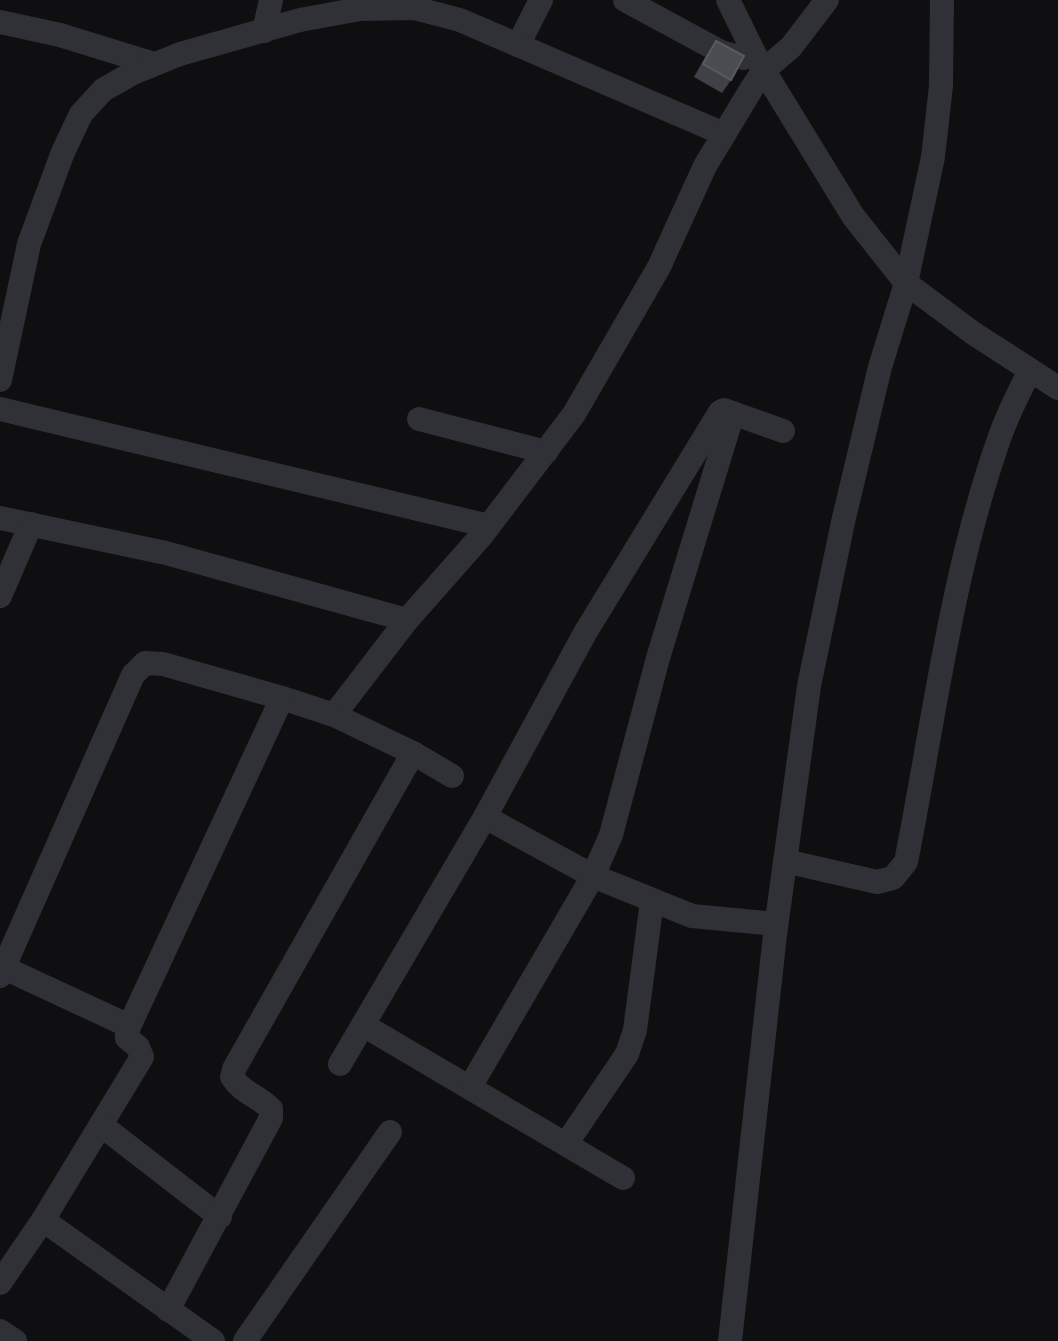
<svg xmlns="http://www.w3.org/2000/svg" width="1058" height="1341" viewBox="0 0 1058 1341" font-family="'Roboto Condensed',sans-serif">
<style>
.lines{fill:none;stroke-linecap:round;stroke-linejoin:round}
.minor{stroke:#303136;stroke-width:24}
.wall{fill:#404146}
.building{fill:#4b4c52;stroke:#585a61;stroke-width:2}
</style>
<rect width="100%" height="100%" fill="#0f0f11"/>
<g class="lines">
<!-- minor -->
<g class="minor">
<polyline points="625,0 721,52 743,58"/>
<polyline points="728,0 758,61 853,216 906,283 973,333 1058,388"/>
<polyline points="0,22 60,35 154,64"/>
<polyline points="264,31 271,0"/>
<polyline points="518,45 541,0"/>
<polyline points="0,380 29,244 63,152 81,114 103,90 131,74 180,54 300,20 360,9 414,8 460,20 724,134"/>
<polyline points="0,409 489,526"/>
<polyline points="419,419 546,452"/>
<polyline points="0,518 166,553 407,620 482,535 574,414 659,267 705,166 752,88 764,70 791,47 827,0"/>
<polyline points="0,596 31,524"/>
<polyline points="282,698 334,715 407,620"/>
<polyline points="334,715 413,753 452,776"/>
<polyline points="485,817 593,876 692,916 776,924"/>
<path d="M785 861 877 882 893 878 906 862C934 721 951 575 999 439 1007 415 1019 393 1030 370"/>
<polyline points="4,968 129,1026"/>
<polyline points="0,976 133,675 145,663 163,664 282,698 127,1031 127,1038 138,1047 142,1057 43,1220 0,1283"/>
<polyline points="363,1025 623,1178"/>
<polyline points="340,1064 485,817 585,633 720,412 724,410 783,431"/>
<polyline points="470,1087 593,876 611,835 658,658 733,413"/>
<polyline points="101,1125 220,1217"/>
<polyline points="566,1144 627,1054 635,1030 652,901"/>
<polyline points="43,1220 213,1341"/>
<path d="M168 1310 271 1118V1109C259 1096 242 1093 232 1077L234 1069 413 753"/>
<polyline points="0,1331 15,1341"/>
<polyline points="245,1341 390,1132"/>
<polyline points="730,1341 775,935 809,686 843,522 880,367 906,283 933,157 941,86 942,0"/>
</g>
</g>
<!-- wall -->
<polygon class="wall" points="716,41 731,80 722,93 694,77 707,54"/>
<!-- building -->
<polygon class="building" points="716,41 744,56 731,80 703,64"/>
</svg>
